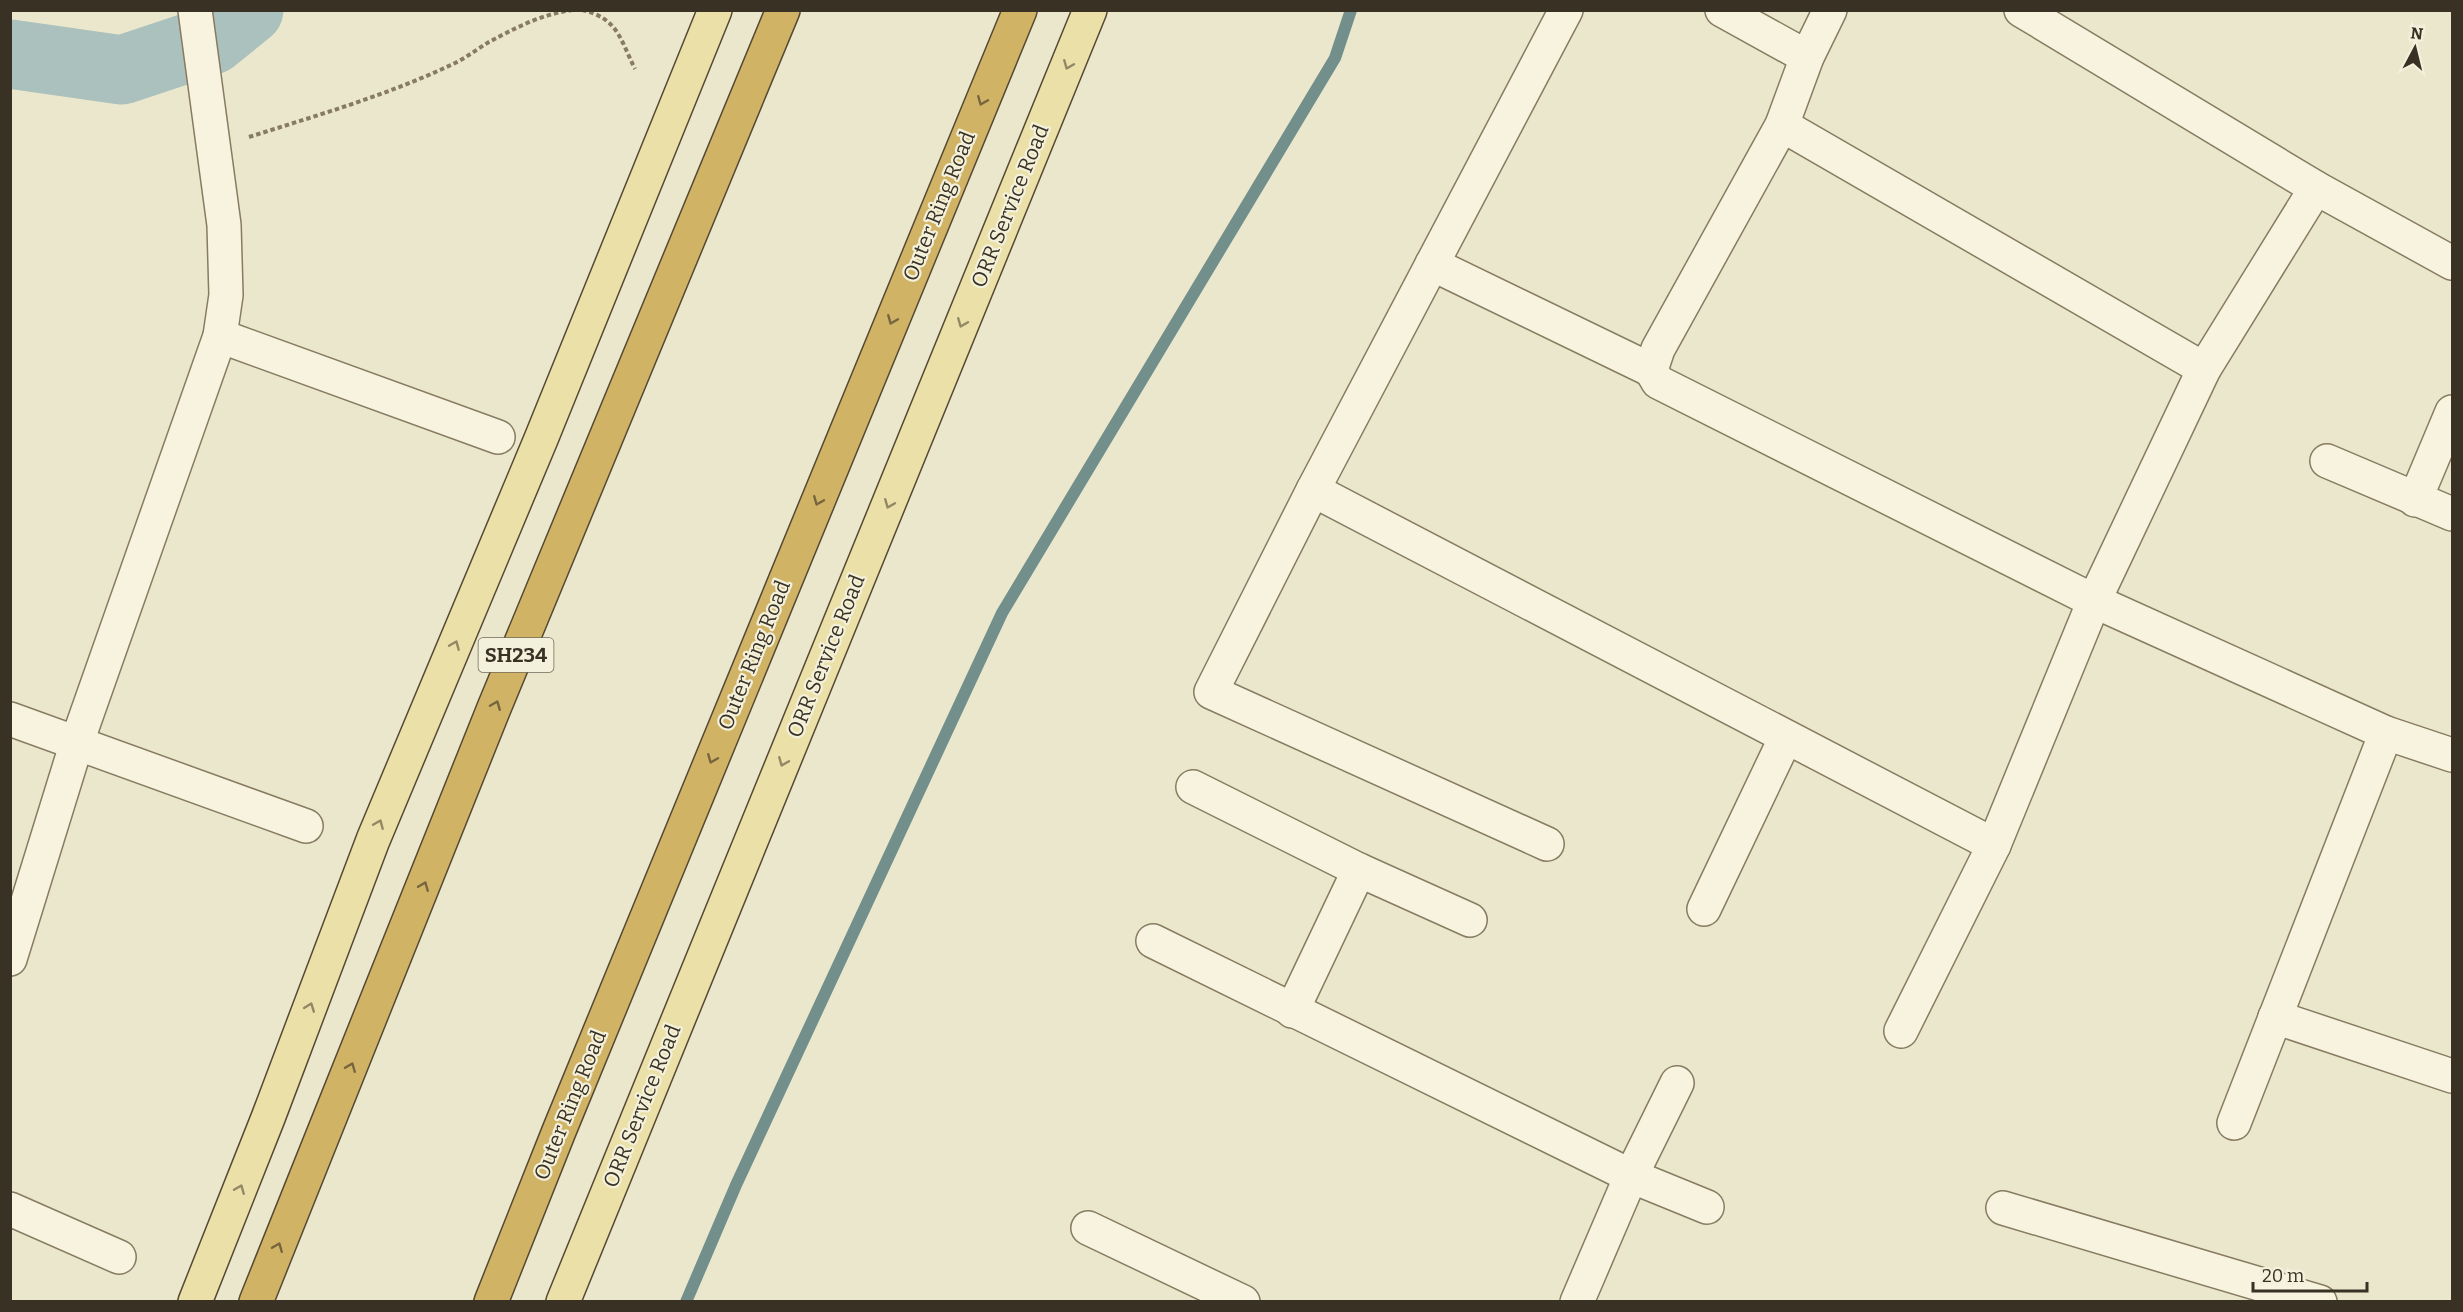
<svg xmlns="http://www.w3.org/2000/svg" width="2463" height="1312" viewBox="0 0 2463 1312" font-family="Bitter,serif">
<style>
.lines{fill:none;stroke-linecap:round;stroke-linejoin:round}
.stream{stroke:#728f8c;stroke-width:12}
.river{stroke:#abc1be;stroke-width:69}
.street-casing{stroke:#877b61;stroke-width:36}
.primary-casing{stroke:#564934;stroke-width:36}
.highway-casing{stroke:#564934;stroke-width:36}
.path{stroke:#877b61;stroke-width:4;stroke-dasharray:4.5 3;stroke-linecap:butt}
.street{stroke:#f7f3df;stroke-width:33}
.primary{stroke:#eae0a8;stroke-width:33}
.highway{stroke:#d1b366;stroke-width:33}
.oneway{stroke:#928866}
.oneway2{stroke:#76653e}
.labels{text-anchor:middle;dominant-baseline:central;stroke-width:4.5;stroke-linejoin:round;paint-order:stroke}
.shield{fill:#f3f0db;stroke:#716a5a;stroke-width:1.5}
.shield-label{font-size:20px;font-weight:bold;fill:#393123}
.street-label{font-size:21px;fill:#393123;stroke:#f3f0db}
</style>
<rect width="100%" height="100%" fill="#ebe7cc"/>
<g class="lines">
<!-- stream -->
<polyline class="stream" points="686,1302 736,1185 1002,613 1335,58 1351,10"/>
<!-- river -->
<polyline class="river" points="10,54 122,70 212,40 249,10"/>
<!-- street casing -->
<g class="street-casing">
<g id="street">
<polyline points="1722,10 1807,57"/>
<polyline points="1830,10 1807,57 1782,125 1658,349 1651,370 1658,382 2094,601 2386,733 2452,755"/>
<polyline points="2021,10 2316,188 2452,263"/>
<polyline points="1782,125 2204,369"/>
<polyline points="1432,264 1651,370"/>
<polyline points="220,336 498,437"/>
<polyline points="2327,461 2452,514"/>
<polyline points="1313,490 1994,845"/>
<polyline points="2415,500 2452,412"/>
<polyline points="10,719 306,826"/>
<polyline points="1193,787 1359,870 1470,920"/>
<polyline points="1547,844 1211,692 1313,490 1566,10"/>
<polyline points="1704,909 1786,737"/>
<polyline points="1153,941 1631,1176 1707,1207"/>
<polyline points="10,959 77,742 220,336 226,295 224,225 195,10"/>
<polyline points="1292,1011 1359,870"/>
<polyline points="2275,1017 2452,1076"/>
<polyline points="1901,1031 1994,845 2094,601 2204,369 2316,188"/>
<polyline points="2234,1123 2386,733"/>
<polyline points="2003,1208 2320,1302"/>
<polyline points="10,1209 119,1257"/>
<polyline points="1088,1228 1243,1302"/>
<polyline points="1577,1302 1631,1176 1677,1083"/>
</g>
</g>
<!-- primary casing -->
<g class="primary-casing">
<g id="primary">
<polyline points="195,1302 268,1118 373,840 541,439 715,10"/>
<polyline points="563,1302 1090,10"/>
</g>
</g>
<!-- highway casing -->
<g class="highway-casing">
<g id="highway">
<polyline points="256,1302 494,708 783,10"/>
<polyline points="491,1302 559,1131 1020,10"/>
</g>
</g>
<!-- path -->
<g class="path">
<path d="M582 10C618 18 620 39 635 69"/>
<path d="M249 137C318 115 388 95 453 64 466 58 477 49 489 42 515 28 544 13 574 10"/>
</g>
<!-- street -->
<use href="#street" class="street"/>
<!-- primary -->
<use href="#primary" class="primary"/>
<!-- highway -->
<use href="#highway" class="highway"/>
</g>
<!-- one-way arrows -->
<defs><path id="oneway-chevron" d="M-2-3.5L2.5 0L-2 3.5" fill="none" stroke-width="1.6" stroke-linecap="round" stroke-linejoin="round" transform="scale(1.5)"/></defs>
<g class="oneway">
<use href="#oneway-chevron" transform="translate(1068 65) rotate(112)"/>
<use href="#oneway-chevron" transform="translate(962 323) rotate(112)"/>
<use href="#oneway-chevron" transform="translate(889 504) rotate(112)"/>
<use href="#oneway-chevron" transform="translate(455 645) rotate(-67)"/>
<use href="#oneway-chevron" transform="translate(783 762) rotate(112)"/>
<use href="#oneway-chevron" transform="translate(379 824) rotate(-67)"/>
<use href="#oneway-chevron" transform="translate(310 1007) rotate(-69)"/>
<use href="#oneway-chevron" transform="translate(240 1189) rotate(-68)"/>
</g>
<g class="oneway2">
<use href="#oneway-chevron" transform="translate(982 101) rotate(112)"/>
<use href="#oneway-chevron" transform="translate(892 320) rotate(112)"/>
<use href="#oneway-chevron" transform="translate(818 501) rotate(112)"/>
<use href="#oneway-chevron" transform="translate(496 705) rotate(-68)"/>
<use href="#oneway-chevron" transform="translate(712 759) rotate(112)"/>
<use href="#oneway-chevron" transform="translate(424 886) rotate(-68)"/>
<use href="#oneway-chevron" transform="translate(351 1067) rotate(-68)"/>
<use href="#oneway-chevron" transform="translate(278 1247) rotate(-68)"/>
</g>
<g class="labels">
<!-- shield labels -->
<rect class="shield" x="478.5" y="638" width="75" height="34" rx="4.5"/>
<g class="shield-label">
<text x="516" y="655">SH234</text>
</g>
<!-- street labels -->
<g class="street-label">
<text transform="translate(939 206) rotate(-68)">Outer Ring Road</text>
<text transform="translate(1010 206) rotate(-68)">ORR Service Road</text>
<text transform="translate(754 655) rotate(-68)">Outer Ring Road</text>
<text transform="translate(826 656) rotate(-68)">ORR Service Road</text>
<text transform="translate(570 1105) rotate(-68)">Outer Ring Road</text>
<text transform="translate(642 1106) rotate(-68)">ORR Service Road</text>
</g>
</g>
<!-- border -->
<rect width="2463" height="1312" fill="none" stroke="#393123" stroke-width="24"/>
<!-- north arrow -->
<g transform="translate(2415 48) rotate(7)" stroke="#f3f0db" stroke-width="4.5" paint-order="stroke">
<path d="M0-4.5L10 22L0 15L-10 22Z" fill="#393123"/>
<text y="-9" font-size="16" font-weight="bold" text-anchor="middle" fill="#393123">N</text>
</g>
<!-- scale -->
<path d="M2253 1282v9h114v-9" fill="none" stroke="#393123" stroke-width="3"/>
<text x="2262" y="1282" font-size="18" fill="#393123" stroke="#f3f0db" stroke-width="4.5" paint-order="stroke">20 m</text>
</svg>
